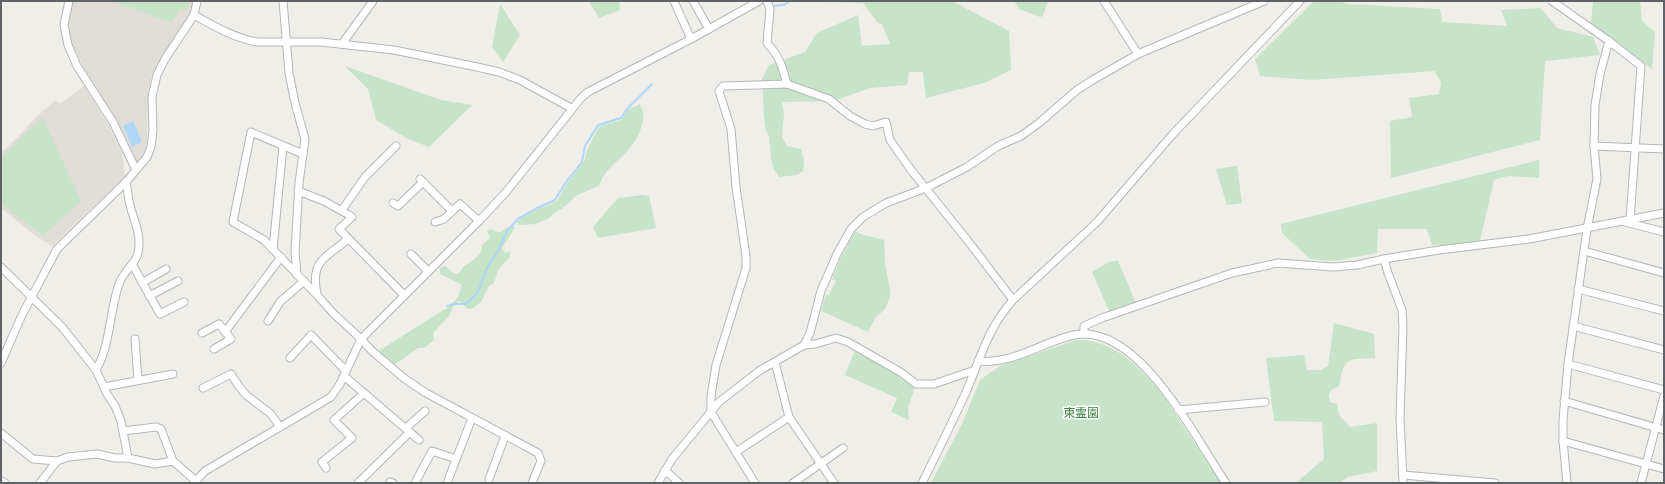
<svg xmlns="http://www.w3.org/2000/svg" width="1665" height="484" viewBox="0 0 1665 484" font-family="Cabin,'Noto Sans JP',sans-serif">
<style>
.education{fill:#dfddd6}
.green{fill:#c7e4c8}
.water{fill:#b0d6f7}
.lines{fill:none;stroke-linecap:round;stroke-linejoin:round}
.stream{stroke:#b0d6f7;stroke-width:2}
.minor-casing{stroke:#b4b7ba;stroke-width:9}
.minor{stroke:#fff;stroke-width:7}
.labels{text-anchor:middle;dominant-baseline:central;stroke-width:3;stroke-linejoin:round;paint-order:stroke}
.park-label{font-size:12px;fill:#3f8544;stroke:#fff}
</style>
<rect width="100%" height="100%" fill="#efeee8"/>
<!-- education -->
<g class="education">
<polygon points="73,1 195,1 193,11 157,64 152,75 148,92 147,144 140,161 137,162 134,159 88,77 71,41 68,23"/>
<polygon points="84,86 109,126 122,152 125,177 61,237 53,246 38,238 1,208 1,153 19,136 37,116 56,100 60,104"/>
</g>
<!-- green -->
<g class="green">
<polygon points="112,1 190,1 187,11 181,8 171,23"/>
<polygon points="589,1 619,1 620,10 599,18"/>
<polygon points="828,1 952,1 1009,31 1011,70 984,83 926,98 923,72 909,72 907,85 870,88 833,101 782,102 784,114 782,137 787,146 801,149 804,162 803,171 797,175 779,177 774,169 771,159 769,136 766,131 764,116 762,79 769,65 805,52 817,33 858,15 862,46 890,44 882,24 878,23 863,3 827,2"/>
<polygon points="1014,1 1048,1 1043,16 1040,17 1019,9"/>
<polygon points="1314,1 1338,1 1349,4 1440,9 1442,22 1507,26 1501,10 1541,8 1557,28 1593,37 1600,55 1545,61 1540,140 1391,178 1390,121 1412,117 1409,98 1439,94 1441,82 1434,71 1312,80 1260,76 1255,59"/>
<polygon points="1593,1 1640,1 1642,21 1655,32 1652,69 1591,23"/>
<polygon points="500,4 520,35 503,62 492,47"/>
<polygon points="345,66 441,100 472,105 429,147 408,139 376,120 368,89"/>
<path d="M640 104C644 112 644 119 641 128 633 155 607 162 599 186L577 195 563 208 554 213 550 218 535 224 519 225 517 222 524 215 557 201 567 183 584 161 587 150 598 128 602 125 621 120 629 109Z"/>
<path d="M43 118 81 201 43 236 1 203V158C15 145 28 129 43 118Z"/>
<polygon points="1539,160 1539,178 1508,176 1494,180 1479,245 1432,245 1427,229 1378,229 1377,253 1334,261 1310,259 1282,233 1281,224"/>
<polygon points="1237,166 1242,203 1227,205 1216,169"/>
<polygon points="642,195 649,196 656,228 598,238 593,227 618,198"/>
<path d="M513 226 515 228 502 248 505 253 510 251V257L498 270 494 283 489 286 481 302 472 309 466 308 462 303 458 301 453 307 449 316 433 333 434 340 424 348H418L393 366 379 353 380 350 450 306C457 299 461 294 461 284L440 274V268L445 266 453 273 457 274 461 271 463 267C471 261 482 257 482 245L490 238 487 231 491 229C504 237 501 227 513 226Z"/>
<polygon points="855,231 863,235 884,240 885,264 890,289 890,297 885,309 875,318 868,332 821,311 826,294 829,295 836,281 832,279 840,260"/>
<polygon points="1120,260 1118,261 1136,303 1109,311 1092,272 1109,262"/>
<path d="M1334 323 1374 334 1375 358C1346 360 1345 356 1339 386L1331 390 1329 396 1330 402 1337 404 1339 415 1350 427 1377 423V471L1348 477 1339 483H1296L1324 459 1322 422 1274 421 1266 358 1304 355 1307 370H1321L1328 366Z"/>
<path d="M1076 340C1112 339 1136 364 1159 389L1221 483H931L962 424 980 380 1000 366Z"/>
<polygon points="855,350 900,376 915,387 908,408 909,420 891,412 897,398 845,375"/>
</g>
<!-- water -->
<polygon class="water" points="133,121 142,142 132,147 123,126"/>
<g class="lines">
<!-- stream -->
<g class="stream">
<polyline points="772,6 784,5 790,1"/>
<polyline points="447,306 454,304 466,304 477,294 487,268 498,251 507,231 519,218 537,208 555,200 566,182 582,162 585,146 598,125 621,118 628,108 652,84"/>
</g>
<!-- minor casing -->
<g class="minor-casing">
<g id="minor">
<polyline points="69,1 64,25 68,45 77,66 113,122 136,170"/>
<polyline points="283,1 289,73 295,103 305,139 299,183 295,252 297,275"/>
<polyline points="674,1 691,39"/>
<polyline points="693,1 709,29"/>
<polyline points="1552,1 1609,41 1641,66 1630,220"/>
<polyline points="194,15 197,1"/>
<polyline points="342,44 373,1"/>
<polyline points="1138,54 1264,1"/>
<polyline points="787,84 829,99 850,116 865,124 873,126 886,122 890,140 911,170 968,241 1013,300"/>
<polyline points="1594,146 1664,149"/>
<polyline points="303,154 251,132 233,222 264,240 317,295 334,314 361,339 372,351 405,379 426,393 538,453 541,461 532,483"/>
<polyline points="420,179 452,211"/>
<polyline points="298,191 324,201 349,215 352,217 339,229 404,295"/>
<polyline points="393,203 398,206 423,182"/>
<polyline points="342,210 365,177 396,146"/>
<polyline points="435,222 444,219 460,204 479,221"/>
<polyline points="1625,222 1664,232"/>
<polyline points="273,249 283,146"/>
<polyline points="1584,251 1664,273"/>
<polyline points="411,254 428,271"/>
<polyline points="1384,259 1388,273 1402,310 1403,327 1400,417 1403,483"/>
<polyline points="132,264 160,314 184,302"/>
<polyline points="1,267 62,327 96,370 107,394 115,406 121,421 128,458"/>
<polyline points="142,283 166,269"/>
<polyline points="1578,289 1664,311"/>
<path d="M317 294C310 260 326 258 348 239"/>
<polyline points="149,296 178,281"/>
<polyline points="268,321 280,302 304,281"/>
<polyline points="1573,326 1664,350"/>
<polyline points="225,332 281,257"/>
<polyline points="202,333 219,324 231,339 214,349"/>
<polyline points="1084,334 1084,326 1102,318 1232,273 1278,263 1333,267 1357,265 1384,259 1439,250 1529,239 1664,213"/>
<polyline points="135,339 138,380"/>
<polyline points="804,345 810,333 821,291 837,254 851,229 863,217 886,203 926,188 967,167 998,146 1021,136 1039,123 1077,90 1091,81 1138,54 1104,1"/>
<polyline points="290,358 311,335 346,371"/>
<path d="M978 361C1013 365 1041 342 1074 335 1139 322 1196 440 1226 483"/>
<polyline points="775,362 789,417 834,483"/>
<path d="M1 363 22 315 57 249 126 182 147 157 151 147 153 131 152 97 157 75 165 59 194 15C214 26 234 38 257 42H321L394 50 477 67 499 72 520 80 571 108"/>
<polyline points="1568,364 1664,390"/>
<path d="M96 370C111 344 109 313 119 284 125 267 139 264 139 245 140 232 134 220 131 209 128 200 128 190 126 182"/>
<polyline points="344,376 419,440"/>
<polyline points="104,387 173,374"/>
<polyline points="203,388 231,374 238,385 246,395 271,414 280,427"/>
<polyline points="1564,401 1664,430"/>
<polyline points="1178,410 1265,402"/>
<polyline points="406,428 425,411"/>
<polyline points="123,431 156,427 161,429 173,461"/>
<polyline points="1,433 33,459 57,461"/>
<polyline points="1563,441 1664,469"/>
<polyline points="736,452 789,417"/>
<polyline points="326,468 322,462 352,438 334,420 363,394"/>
<polyline points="665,470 679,483"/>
<polyline points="1403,475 1495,483"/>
<polyline points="489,479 505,436"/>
<polyline points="1,481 5,483"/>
<polyline points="390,482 393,483"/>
<polyline points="40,483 57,461 68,457 97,454 115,458 128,458 155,464 173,461 196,481"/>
<polyline points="194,483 205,471 331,397 340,384 361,339 479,221 506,192 581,98 588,92 691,39 759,1"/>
<polyline points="358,483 410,432"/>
<polyline points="415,483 432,451 456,459"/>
<polyline points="447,483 472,418"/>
<polyline points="658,483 672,459 719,402 759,371 804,345 815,344 836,338 848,342 902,373 916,384 934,384 975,370"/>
<path d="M755 483 711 412V396L716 365 746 268V256L736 187 731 129 719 91 723 86 787 84C782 66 780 57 767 43L770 9 767 1"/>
<polyline points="793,483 843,448"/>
<path d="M922 483C937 453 952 423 966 392 981 358 987 329 1013 300L1097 222 1172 135 1300 1"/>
<polyline points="1567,483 1563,441 1563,420 1568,364 1587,229 1597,179 1594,146 1595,105 1600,74 1609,41"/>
<polyline points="1641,483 1664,396"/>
</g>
</g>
<!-- minor -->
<use href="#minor" class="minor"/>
</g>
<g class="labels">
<!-- park labels -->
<g class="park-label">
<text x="1081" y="412">東霊園</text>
</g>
</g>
<!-- border -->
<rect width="1665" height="484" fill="none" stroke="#5f6266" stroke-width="4"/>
</svg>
